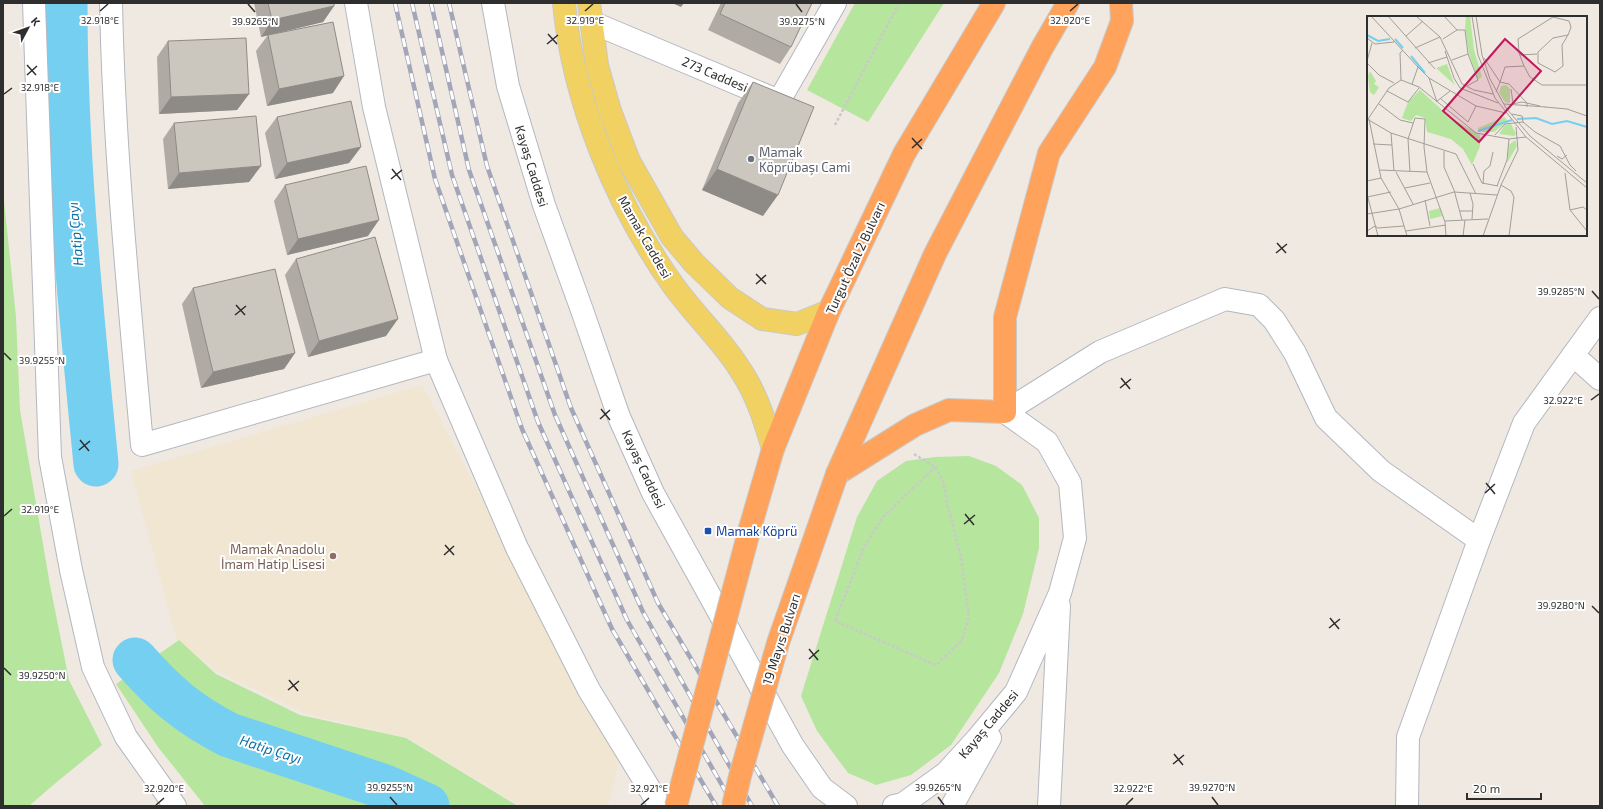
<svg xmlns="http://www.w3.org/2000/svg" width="1603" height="809" viewBox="0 0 1603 809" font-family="'Exo 2',sans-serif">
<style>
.education{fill:#f0e6d1}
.green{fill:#b6e59e}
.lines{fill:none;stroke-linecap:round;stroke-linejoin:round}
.river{stroke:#75cff0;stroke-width:45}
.minor-casing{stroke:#b4b7c1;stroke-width:24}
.major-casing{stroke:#c9c9c9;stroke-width:24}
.highway-casing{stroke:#c9c9c9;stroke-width:24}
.path{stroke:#c9c9c9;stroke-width:2.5;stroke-dasharray:3 2;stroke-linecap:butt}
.minor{stroke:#fff;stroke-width:22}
.major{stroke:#f2d163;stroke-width:22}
.highway{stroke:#ffa35c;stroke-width:22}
.rail-casing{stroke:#a3a6b8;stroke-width:4.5}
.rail{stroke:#fff;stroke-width:3;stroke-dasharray:9;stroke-linecap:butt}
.highway-bridge-casing{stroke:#c9c9c9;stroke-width:24;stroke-linecap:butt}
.highway-bridge{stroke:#ffa35c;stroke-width:22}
.wall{fill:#afaba4}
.shaded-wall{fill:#8e8b86}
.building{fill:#cbc7bf;stroke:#8e8b86}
.ticks{fill:none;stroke:#2e2e2e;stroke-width:1.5}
.worship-dot{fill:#6b7280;stroke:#fff;stroke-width:1.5}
.transit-dot{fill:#1a4fb4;stroke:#fff;stroke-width:1.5}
.education-dot{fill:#8d6e63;stroke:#fff;stroke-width:1.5}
.labels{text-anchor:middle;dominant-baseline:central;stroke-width:4;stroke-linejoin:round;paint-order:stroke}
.street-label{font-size:13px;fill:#2e2e2e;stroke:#fff}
.worship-label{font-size:13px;fill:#5b616d;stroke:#fff;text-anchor:start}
.transit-label{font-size:13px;fill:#164399;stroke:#fff;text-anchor:start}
.education-label{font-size:13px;fill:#785e54;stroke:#fff;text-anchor:end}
.water-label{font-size:14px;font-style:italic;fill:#0d6fa3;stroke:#fff}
.inset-river{fill:none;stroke:#75cff0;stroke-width:2}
.inset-road{fill:none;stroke:#a29e99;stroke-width:1}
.view{fill:#c2185b;fill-opacity:0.15;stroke:#c2185b;stroke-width:2}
.inset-edge{fill:none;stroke:#2e2e2e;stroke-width:2}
.ticks-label{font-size:10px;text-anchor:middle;fill:#2e2e2e;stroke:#fff;stroke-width:4;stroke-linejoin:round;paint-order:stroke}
</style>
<rect width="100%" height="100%" fill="#efe9e1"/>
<!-- education -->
<polygon class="education" points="422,385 619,759 608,806 521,806 408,738 304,713 217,671 177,640 131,471"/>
<!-- green -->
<g class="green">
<polygon points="855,3 944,3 868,122 807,90"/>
<polygon points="3,190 16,317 20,410 50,585 69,680 102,745 52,786 29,806 3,806"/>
<polygon points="969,456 996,466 1022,485 1039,518 1039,548 1023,614 999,673 951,745 911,775 876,785 848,773 817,731 801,696 857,517 877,481 906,461 935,457"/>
<polygon points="179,640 216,674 300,715 406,738 518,806 205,806 158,747 116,684"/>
</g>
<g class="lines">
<!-- river -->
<g class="river">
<path d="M65 3C65 157 81 311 96 464"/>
<path d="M135 660C165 694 188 714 229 735L385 787 427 806"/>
</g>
<!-- minor casing -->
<g class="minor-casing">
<g id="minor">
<polyline points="34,3 50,457 71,570 93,667 126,737 175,806"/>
<path d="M111 3C114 151 129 298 142 445L436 360"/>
<polyline points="356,3 374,107 436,360 517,548 589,690 660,806"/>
<polyline points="493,3 508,86 544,205 583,313 619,417 653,493 793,746 822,788 846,806"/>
<polyline points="591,22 779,101 835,3"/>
<polyline points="1573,355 1600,379"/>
<polyline points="894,806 903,804 946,773 977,739 1016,692 1060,593 1075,538 1070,483 1047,442 1005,412 1100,352 1225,299 1259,305 1274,320 1295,353 1326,418 1381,471 1479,540 1524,423 1600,318"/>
<polyline points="952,806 990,738"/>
<polyline points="1049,806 1059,606"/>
<polyline points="1407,806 1408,737 1479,540"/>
</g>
</g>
<!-- major casing -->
<g class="major-casing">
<g id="major">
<path d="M564 3C573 101 616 205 673 285 696 317 726 344 746 379 759 401 766 425 773 449"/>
<polyline points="589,3 597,65 610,111 629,161 672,237 694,263 730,298 762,319 797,324 829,311"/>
</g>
</g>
<!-- highway casing -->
<g class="highway-casing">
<g id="highway">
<polyline points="837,474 915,425 949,410 1005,412 1005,317 1049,153 1105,67 1122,21 1121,3"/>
<polyline points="837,474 935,254 1042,48 1068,3"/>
<polyline points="750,528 773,449 829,311 904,154 994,3"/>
</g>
</g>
<!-- path -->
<g class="path">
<polyline points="835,125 899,3"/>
<polyline points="914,454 935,467 943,481 947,503 961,557 969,617 962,640 936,665 835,621 865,545 884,516 935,467"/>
</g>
<!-- minor -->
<use href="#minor" class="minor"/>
<!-- major -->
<use href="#major" class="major"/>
<!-- highway -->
<use href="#highway" class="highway"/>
<!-- rail casing -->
<g class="rail-casing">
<g id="rail">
<polyline points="395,3 435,179 522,429 612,629 716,806"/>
<polyline points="412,3 452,175 538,422 627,620 734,806"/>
<polyline points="431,3 469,170 555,415 643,612 752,806"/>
<polyline points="449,3 487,166 571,408 658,603 778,806"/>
</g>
</g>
<!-- rail -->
<use href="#rail" class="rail"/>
<!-- highway-bridge casing -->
<g class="highway-bridge-casing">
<g id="highway-bridge">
<polyline points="676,806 750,528"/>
<polyline points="733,806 740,776 778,643 837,474"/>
</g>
</g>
<!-- highway-bridge -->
<use href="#highway-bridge" class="highway-bridge"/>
</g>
<!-- wall -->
<g class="wall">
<polygon points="254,3 334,3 334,6 323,22 261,37"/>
<polygon points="721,3 812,3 791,47 780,64 708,30"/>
<polygon points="268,35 333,93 267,106 256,51"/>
<polygon points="168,41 249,94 237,110 159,114 157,57"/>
<polygon points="753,82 763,216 702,190 738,103"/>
<polygon points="277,117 361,147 349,163 275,179 265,133"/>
<polygon points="174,123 261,166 249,182 168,189 163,139"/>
<polygon points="285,185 368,236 287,255 274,201"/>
<polygon points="296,259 386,336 308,357 285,275"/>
<polygon points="193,288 295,353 284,369 201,388 182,304"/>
</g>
<!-- shaded-wall -->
<g class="shaded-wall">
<polygon points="672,3 684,3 681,7"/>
<polygon points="334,6 323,22 261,37 272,20"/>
<polygon points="344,76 333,93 267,106 279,89"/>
<polygon points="249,94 237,110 159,114 171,97"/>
<polygon points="361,147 349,163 275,179 287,163"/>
<polygon points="261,166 249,182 168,189 179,173"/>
<polygon points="717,169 778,195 763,216 702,190"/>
<polygon points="379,220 368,236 287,255 298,239"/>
<polygon points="398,319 386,336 308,357 319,341"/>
<polygon points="295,353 284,369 201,388 213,372"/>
</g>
<!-- building -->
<g class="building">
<polygon points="268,3 334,3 334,6 272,20"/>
<polygon points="725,3 812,3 791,47 720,14"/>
<polygon points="333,22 344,76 279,89 268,35"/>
<polygon points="246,38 249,94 171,97 168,41"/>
<polygon points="753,82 814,107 778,195 717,169"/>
<polygon points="351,101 361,147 287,163 277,117"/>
<polygon points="256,116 261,166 179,173 174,123"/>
<polygon points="366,166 379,220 298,239 285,185"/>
<polygon points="375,237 398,319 319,341 296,259"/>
<polygon points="275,269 295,353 213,372 193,288"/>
</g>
<!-- ticks -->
<path class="ticks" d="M248 4 255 12M796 4 802 12M100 11 108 4M585 11 593 4M1070 11 1078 4M548 34 557 44M547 44 558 35M27 65 36 75M27 75 37 66M4 94 12 88M912 138 922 149M912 148 922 139M392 169 401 180M391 179 402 170M1277 243 1286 253M1276 253 1287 244M756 274 766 284M756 284 766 275M1592 291 1599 299M236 305 245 315M235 315 246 306M4 353 11 360M1121 378 1130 389M1120 388 1131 379M1591 400 1599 394M601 409 610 420M600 419 610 410M80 440 89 451M79 450 90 441M1486 483 1495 494M1485 493 1495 484M965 514 974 525M4 516 12 509M964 524 975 515M445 545 454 555M444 555 454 546M1592 606 1599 613M1330 618 1339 629M1329 628 1340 619M809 649 818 660M809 659 819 650M4 668 11 675M289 680 298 691M288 690 299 681M1174 754 1183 765M1173 764 1184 755M390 797 397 805M938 797 944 805M1212 797 1218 805M156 805 164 798M641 805 649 798M1126 805 1133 798"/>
<!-- markers -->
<circle class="worship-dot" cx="751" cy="159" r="4"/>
<rect class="transit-dot" x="704" y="527" width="8" height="8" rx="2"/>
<circle class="education-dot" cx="333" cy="556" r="4"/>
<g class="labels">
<!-- street labels -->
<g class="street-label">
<text transform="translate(715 74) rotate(23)">273 Caddesi</text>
<text transform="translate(532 166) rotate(73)">Kayaş Caddesi</text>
<text transform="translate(645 237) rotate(60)">Mamak Caddesi</text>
<text transform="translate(855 258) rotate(-65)">Turgut Özal 2 Bulvarı</text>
<text transform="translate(644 469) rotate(65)">Kayaş Caddesi</text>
<text transform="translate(781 639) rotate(-72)">19 Mayıs Bulvarı</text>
<text transform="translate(988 724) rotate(-50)">Kayaş Caddesi</text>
</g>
<!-- worship labels -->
<g class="worship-label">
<text x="759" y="152">Mamak<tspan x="759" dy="15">Köprübaşı Cami</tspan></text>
</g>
<!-- transit labels -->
<g class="transit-label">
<text x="716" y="531">Mamak Köprü</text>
</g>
<!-- education labels -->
<g class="education-label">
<text x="325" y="549">Mamak Anadolu<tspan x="325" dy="15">İmam Hatip Lisesi</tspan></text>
</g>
<!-- water labels -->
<g class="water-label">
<text transform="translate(75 234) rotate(-95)">Hatip Çayı</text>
<text transform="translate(271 749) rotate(18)">Hatip Çayı</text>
</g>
</g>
<!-- overview -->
<g transform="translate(1367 16)">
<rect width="220" height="220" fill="#efe9e1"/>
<path d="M99 0H103L107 34 115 61 111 63 102 38 98 12ZM80 48 86 65 88 69 69 52ZM3 55 9 65 7 68 12 71 7 79 3 76 1 60ZM139 69 143 73V87L138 86 132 77 134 70ZM53 74 84 102 113 119V130L105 149 96 133 84 123 60 116 58 102 49 99 44 105 35 102 41 86ZM137 101 141 105 127 116H111V112ZM144 108 149 118 147 120 132 118 138 109ZM148 124 150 130 140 147 142 129ZM73 192 75 200 63 203 62 195Z" fill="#b6e59e"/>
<path class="inset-river" d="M0 19 11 25 23 23M28 23 36 32M44 40 58 57M150 103 169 102 185 108 200 105 220 111M111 115 145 104"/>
<path class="inset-road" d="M4 0 51 51M21 0 68 53M49 0 73 21 95 68 107 74 126 78M77 0 90 14M105 0 111 39 128 82 159 121 220 172M109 0 115 39 123 63 139 92 163 120 220 167M39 20 56 5M0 22 8 28 27 26M76 23 90 14H98L101 38 111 64 100 70M48 32 73 21M78 35 87 62 93 72 131 87M153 39 170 38M117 42 133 66 129 76M85 44 101 38M0 45 5 27M0 47 12 59 27 67M61 47 80 41M157 50 163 61 175 69H220M62 62 109 90 139 97M34 64 33 37 36 34M45 68 51 51 62 62 70 86M144 73 146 87M20 75 41 86 52 72M74 83 101 106 109 90M69 86 83 75M12 88 33 104 46 107M137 88 179 91M145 88 155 86 173 90M160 91V87L142 68 133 66 138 51 157 50 152 37 151 23 186 1 202 5 204 11 203 14 201 19 195 29 196 50 188 56 171 47V36L186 22 201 19M178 91 200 93 220 100M145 98 155 100 156 106 168 116 193 130 203 149 209 155M0 103 24 117 89 138 109 178M1 103 22 72 34 64 52 71 109 117 142 123 159 121M2 103 14 162 32 193 40 220M24 117 27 155M128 119 138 108 156 106M41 123 48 102 58 103 57 131 60 156 78 206 79 220M41 123 43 156M6 128 25 129M77 135V151L87 174 95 204M190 140 195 143 200 139M106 148 115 167 131 170M12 154 60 156M29 156 46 188M198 157 203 194 220 215M0 165 14 162M116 168 117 155 123 150 126 136M134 169 144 175 147 181 142 220M130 170 140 144 142 123M38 172 63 167M103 177 106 188 105 203M0 178 11 220M0 181 24 176M58 184 63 210M203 194 216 191 220 194M93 195H106M0 198 32 193 87 176 130 179M78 205 121 203M0 215 8 210 11 212 37 210M39 215 79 209M96 220 98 204M116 220 134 169 151 134 149 111"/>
<path class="view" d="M138 23 174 55 112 126 76 95Z"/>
<rect width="220" height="220" class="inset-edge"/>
</g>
<g class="ticks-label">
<text x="100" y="24">32.918°E</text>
<text x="585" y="24">32.919°E</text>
<text x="1070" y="24">32.920°E</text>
<text x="255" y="25">39.9265°N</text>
<text x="802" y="25">39.9275°N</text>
<text x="40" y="91">32.918°E</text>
<text x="1561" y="295">39.9285°N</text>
<text x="42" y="364">39.9255°N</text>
<text x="1563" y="404">32.922°E</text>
<text x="40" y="513">32.919°E</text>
<text x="1561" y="609">39.9280°N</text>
<text x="42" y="679">39.9250°N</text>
<text x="390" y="791">39.9255°N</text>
<text x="938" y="791">39.9265°N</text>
<text x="1212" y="791">39.9270°N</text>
<text x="164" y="792">32.920°E</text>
<text x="649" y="792">32.921°E</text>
<text x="1133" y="792">32.922°E</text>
</g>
<!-- border -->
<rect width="1603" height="809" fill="none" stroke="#2e2e2e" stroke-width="8"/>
<!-- north arrow -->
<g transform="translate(28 28) rotate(49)" stroke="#ffffff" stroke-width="3" paint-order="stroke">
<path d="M0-3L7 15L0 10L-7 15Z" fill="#2e2e2e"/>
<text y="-6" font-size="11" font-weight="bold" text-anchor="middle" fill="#2e2e2e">K</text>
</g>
<!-- scale -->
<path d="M1467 793v6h74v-6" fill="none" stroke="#2e2e2e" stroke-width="2"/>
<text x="1473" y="793" font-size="12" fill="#2e2e2e" stroke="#ffffff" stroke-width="3" paint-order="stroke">20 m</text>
</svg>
